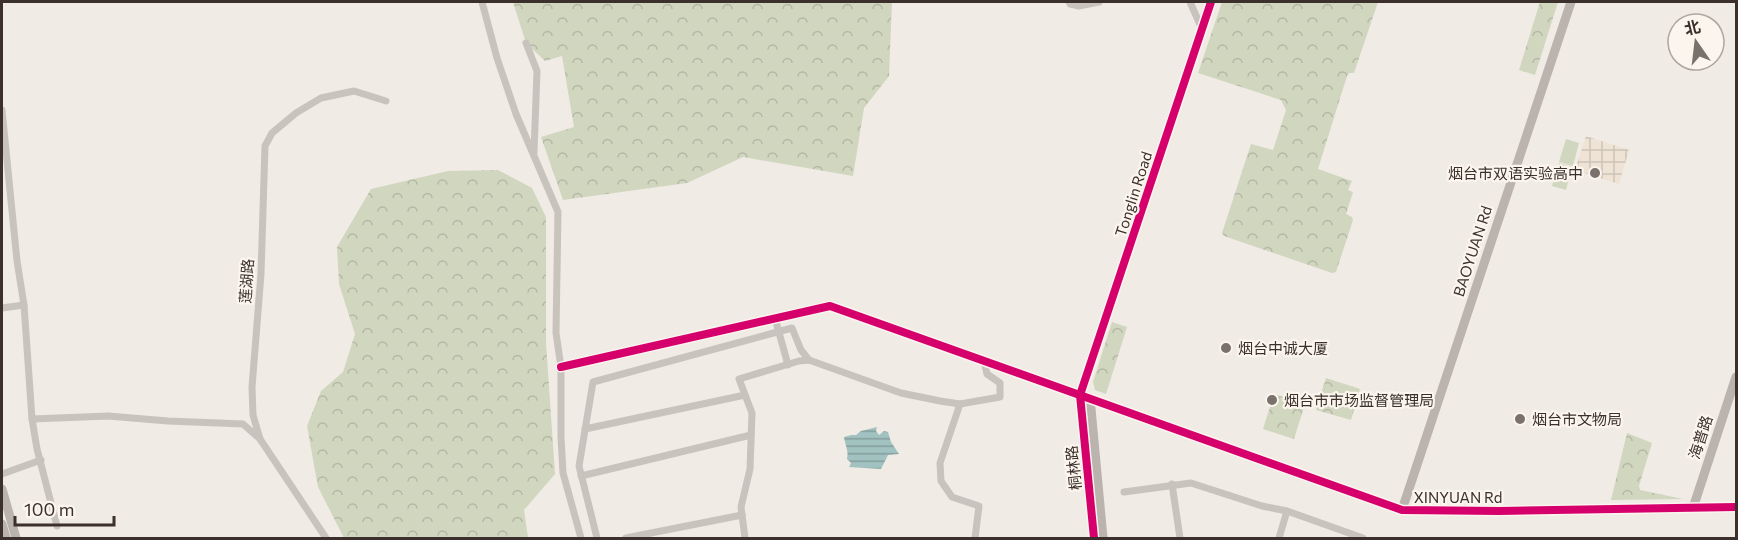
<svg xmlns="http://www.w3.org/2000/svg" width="1738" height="540" viewBox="0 0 1738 540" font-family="Commissioner,'Noto Sans SC',sans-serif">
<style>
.forest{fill:url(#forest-crowns)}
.pitch{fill:#d1d6bf}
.plaza{fill:url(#plaza-grid)}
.water{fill:url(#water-rules)}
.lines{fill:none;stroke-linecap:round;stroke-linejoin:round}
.street{stroke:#c9c3be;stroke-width:7}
.secondary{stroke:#bab3ae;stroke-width:9}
.cycleway-casing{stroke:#fbf5ee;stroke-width:11}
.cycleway{stroke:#d6006c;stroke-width:8}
.poi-dot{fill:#7a716c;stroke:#fbf5ee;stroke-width:2}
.labels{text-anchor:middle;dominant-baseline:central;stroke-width:4.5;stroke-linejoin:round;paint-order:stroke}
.poi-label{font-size:15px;fill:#3b302b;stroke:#fbf5ee;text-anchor:start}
.street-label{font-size:15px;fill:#3b302b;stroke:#fbf5ee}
</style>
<defs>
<pattern id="forest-crowns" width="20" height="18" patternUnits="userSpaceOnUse" patternTransform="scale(1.5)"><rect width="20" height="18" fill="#d1d6bf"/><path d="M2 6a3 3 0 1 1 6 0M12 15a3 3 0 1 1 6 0" fill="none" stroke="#b4b8a4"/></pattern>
<pattern id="plaza-grid" width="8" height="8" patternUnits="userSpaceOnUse" patternTransform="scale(1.5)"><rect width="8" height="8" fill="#eee3d5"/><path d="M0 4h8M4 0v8" fill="none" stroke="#cdc3b7"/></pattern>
<pattern id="water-rules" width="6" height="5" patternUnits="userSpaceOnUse" patternTransform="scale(1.5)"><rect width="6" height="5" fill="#a1c2c1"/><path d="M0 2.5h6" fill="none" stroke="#849e9d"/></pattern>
</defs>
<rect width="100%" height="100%" fill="#f0ebe5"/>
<!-- forest -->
<g class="forest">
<polygon points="513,2 892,2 889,76 864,108 853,176 743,157 687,183 563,200 541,137 574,127 562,56 545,61 526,43"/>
<polygon points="1222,2 1378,2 1354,73 1349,73 1347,76 1318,169 1352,181 1348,190 1353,192 1346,214 1352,217 1353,220 1336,272 1332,273 1224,236 1222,233 1251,144 1273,150 1286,110 1281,100 1198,73"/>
<polygon points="1540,2 1558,2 1535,75 1519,70"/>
<polygon points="498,170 532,188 546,217 546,343 555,474 524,510 528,538 344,538 318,487 307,426 321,391 343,372 355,334 339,284 337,247 371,189 448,171"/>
<polygon points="1112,322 1127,327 1106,394 1095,390 1093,382"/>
<polygon points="1326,378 1360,389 1351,420 1316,410"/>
<polygon points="1274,394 1305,404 1294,439 1263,429"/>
<polygon points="1627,433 1652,443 1639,486 1640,490 1683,499 1611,500"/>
</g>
<!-- pitch -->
<g class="pitch">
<polygon points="1566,139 1579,143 1573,166 1559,162"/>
<polygon points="1559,163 1572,167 1566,190 1552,186"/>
</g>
<!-- plaza -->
<polygon class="plaza" points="1586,136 1629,150 1619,184 1575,170"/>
<!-- water -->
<path class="water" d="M877 427 876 431 879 435 884 431 888 432 891 442 899 454 888 455 881 469 849 467 851 463 847 459C849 451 845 445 844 437L851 435H856L861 431Z"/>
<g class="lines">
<!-- street -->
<g class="street">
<polyline points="482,2 497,58 516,114 558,212 556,333 561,367 561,437 563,473 581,538"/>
<polyline points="1069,2 1070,4 1079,6 1099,2"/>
<polyline points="1190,2 1202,29"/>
<polyline points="526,43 537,71 534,152"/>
<polyline points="2,110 17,261 24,305 32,419 108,416 168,421 243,424 260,439"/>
<polyline points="2,308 24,305"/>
<polyline points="775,318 788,365"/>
<polyline points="960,404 940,463 941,481 952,497 979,506 975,538"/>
<polyline points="32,419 37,449 57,526"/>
<polyline points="585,429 745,395"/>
<polyline points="2,474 41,460"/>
<polyline points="581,476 751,435"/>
<polyline points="1172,484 1180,538"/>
<polyline points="1124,492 1191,483 1262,506 1287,511 1363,538"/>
<polyline points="326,538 260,439 253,415 252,387 261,274 265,146 272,133 296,113 321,98 354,91 386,101"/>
<polyline points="597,538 579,466 593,382 792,328 801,350 809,360"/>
<polyline points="626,538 742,515"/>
<polyline points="745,538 741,507 750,469 752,413 739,379 799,361 809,360 901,393 940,401 960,404 1000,397 1000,383 987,374 984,361"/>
<polyline points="1279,538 1287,511"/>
</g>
<!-- secondary -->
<g class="secondary">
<polyline points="561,367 830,306 1402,510 1499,511 1736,507"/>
<polyline points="1090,398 1103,538"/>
<polyline points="2,489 16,538"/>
<polyline points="1693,508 1736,377"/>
<polyline points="1402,510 1571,2"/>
<polyline points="2,524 6,538"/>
<polyline points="1094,538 1080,395 1211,2"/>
</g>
<!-- cycleway casing -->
<g class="cycleway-casing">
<g id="cycleway">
<polyline points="561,367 830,306 1402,510 1499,511 1736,507"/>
<polyline points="1094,538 1080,395 1211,2"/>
</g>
</g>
<!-- cycleway -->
<use href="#cycleway" class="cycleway"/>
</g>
<!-- markers -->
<g class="poi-dot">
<circle cx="1595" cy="173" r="6"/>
<circle cx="1226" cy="348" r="6"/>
<circle cx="1272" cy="400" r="6"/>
<circle cx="1520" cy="419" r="6"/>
</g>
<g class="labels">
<!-- poi labels -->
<g class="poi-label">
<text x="1583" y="173" text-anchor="end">烟台市双语实验高中</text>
<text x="1238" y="348">烟台中诚大厦</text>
<text x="1284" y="400">烟台市市场监督管理局</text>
<text x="1532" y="419">烟台市文物局</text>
</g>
<!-- street labels -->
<g class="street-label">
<text transform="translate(1133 194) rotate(-72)">Tonglin Road</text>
<text transform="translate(1472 251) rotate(-72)">BAOYUAN Rd</text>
<text transform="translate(246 281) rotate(-86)">莲湖路</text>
<text transform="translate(1700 437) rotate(-72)">海普路</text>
<text transform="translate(1073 468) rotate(-96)">桐林路</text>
<text x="1458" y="497">XINYUAN Rd</text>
</g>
</g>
<!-- border -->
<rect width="1738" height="540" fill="none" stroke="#3b302b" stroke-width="6"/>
<!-- north arrow -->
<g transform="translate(1696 42) rotate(346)"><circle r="28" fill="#fbf5ee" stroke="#aea6a0" stroke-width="1.5"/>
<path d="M0-4.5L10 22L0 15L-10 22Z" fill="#7a716c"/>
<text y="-9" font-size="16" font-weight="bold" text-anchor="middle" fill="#3b302b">北</text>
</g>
<!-- scale -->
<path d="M15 516v9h99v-9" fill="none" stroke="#3b302b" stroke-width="3"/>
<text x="24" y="516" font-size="18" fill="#3b302b" stroke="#fbf5ee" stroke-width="4.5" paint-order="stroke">100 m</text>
</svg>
